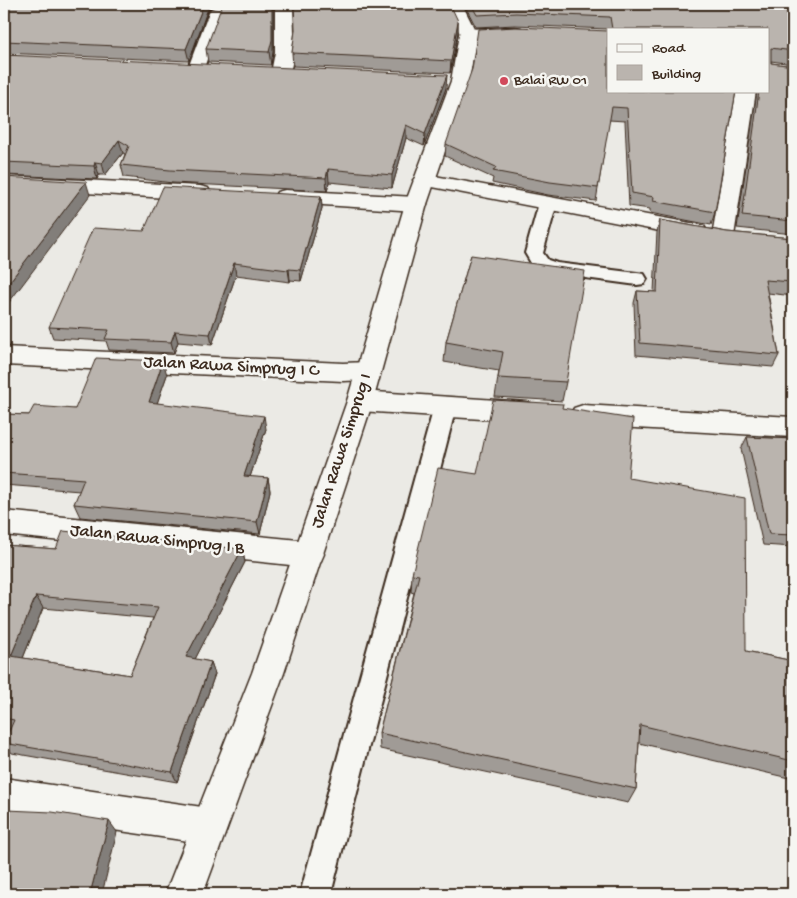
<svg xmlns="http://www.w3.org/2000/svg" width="797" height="898" viewBox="0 0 797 898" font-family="'Gochi Hand',sans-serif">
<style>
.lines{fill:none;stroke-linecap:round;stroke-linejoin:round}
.lane-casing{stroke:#3b2a1e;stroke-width:4}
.street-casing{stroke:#3b2a1e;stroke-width:3}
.secondary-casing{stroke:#3b2a1e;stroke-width:3}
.lane{fill:#f6f6f2;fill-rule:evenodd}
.street{fill:#f6f6f2;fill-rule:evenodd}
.secondary{fill:#f6f6f2;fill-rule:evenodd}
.wall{fill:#a09b96;stroke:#3b2a1e;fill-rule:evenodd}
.shaded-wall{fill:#827e7a;stroke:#3b2a1e}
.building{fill:#bab4ae;stroke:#3b2a1e;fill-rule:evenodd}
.poi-dot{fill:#d1495b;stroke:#f6f6f2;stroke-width:2}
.labels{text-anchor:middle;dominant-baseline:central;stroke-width:5;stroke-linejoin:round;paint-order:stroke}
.far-poi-label{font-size:15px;fill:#3b2a1e;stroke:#f6f6f2;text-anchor:start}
.street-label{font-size:18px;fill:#3b2a1e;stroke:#f6f6f2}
</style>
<rect width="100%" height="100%" fill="#ebeae5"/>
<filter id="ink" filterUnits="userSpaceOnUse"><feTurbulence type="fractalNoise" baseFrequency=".02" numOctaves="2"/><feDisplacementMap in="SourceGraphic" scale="10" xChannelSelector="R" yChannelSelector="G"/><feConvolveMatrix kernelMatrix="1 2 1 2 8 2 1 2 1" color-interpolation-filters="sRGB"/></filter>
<g filter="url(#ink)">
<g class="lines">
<!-- lane casing -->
<g class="lane-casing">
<g id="lane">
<polygon points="221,6 254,8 256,11 254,14 222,15 204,68 201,71 191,71 188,68 209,12 211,9"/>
<polygon points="548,198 554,199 557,203 543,253 548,260 557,263 637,273 644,274 647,279 644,284 637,285 548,273 534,268 525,253 539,203 542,199"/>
<polygon points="445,399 453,401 456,407 331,894 300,894 434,407 437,401"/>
</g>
</g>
<!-- street casing -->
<g class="street-casing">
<g id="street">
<path d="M275 4H293C293 23 298 61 287 77L280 79 273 77 271 73 275 52Z"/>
<polygon points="446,4 462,4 477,34 474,38 468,39 462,38"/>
<polygon points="736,91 756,91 734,236 731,241 723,243 715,241 712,236"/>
<polygon points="424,174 696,224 704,226 707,231 704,236 696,238 417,184 413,180 417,176"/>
<polygon points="4,176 200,186 208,188 211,193 208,198 200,200 4,188"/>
<polygon points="285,190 416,197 424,199 427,204 424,209 416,211 277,202 274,197 277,192"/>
<polygon points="4,347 343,363 368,362 377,364 381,371 377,378 368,380 343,381 4,365"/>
<polygon points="360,391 527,402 536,405 540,412 536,419 527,422 360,411 351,408 347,401 351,394"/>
<polygon points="583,405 793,417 793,437 583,425 574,422 570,415 574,408"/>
<polygon points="4,511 309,541 320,545 324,554 320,563 309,567 4,535"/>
<polygon points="4,778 209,808 222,813 227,826 222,839 209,844 4,814"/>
</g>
</g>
<!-- secondary casing -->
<g class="secondary-casing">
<polygon id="secondary" points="515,27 521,28 524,32 521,36 476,39 469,81 427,204 373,401 284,673 203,894 165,894 252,673 347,401 405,204 451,81 459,34 462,30 468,29"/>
</g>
<!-- lane -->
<use href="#lane" class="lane"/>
<!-- street -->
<use href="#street" class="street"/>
<!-- secondary -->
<use href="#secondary" class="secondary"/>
</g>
<!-- wall -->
<g class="wall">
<polygon points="4,4 273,4 273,52 271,65 208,62 206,49 230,5 221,4 210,7 207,11 189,61 4,53"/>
<polygon points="464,4 793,4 793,64 771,61 771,63 793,66 793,234 737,228 757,91 768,91 768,29 608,29 608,30 608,29 515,25 476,27"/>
<polygon points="458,21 458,33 450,73 293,66 292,53 295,30"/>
<polygon points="608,31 736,91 715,212 711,225 650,213 650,209 629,206 625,121 609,120 596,201 548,195 492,183 493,178 445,156 446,144"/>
<polygon points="4,55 446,88 424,146 406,138 392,188 329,182 327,191 173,183 124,177 121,165 125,154 123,153 105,175 99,175 97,179 4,175"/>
<polygon points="321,196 322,208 301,281 290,280 290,282 236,275 212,345 178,342 174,353 109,350 106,341 53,338 49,327 144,231"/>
<polygon points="660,220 727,232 793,238 793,296 768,293 779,355 773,367 636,355 634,303 637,291 654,292 657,232"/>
<polygon points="471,255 566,382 562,401 495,397 499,371 444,362 446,342"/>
<polygon points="167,375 157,403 266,429 250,477 268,478 270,491 260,534 80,517 74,504 80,491 4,485 4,414 29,415 75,409"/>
<polygon points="562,408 628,478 746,651 793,661 793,779 639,743 636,789 628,803 380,749 379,733 414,593 411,592 412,574 477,474"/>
<polygon points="747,437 793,439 793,547 763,545 741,449"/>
<path d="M4 545 56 549H242L245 562 195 659 211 662 215 674 177 782 12 753 4 743 10 729 4 728ZM43 608 153 618 130 675 23 658Z"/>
</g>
<!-- shaded-wall -->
<g class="shaded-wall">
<polygon points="204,4 221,4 210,7 207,11 189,61 186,49"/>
<polygon points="272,4 273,4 273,52 271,65 269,52"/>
<polygon points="458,21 458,33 450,73 451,61"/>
<polygon points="447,75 446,88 424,146 425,134"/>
<polygon points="406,125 406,138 392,188 392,175"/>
<polygon points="119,140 123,153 105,175 102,163"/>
<polygon points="95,162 99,175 97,179 94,166"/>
<polygon points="328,169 329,182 327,191 326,178"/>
<polygon points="86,182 90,195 4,309 4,289"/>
<polygon points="321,196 322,208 301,281 300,270"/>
<polygon points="234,263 236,275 212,345 210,334"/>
<polygon points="289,269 290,280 290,282 288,270"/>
<polygon points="175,331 178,342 174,353 171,342"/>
<polygon points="163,361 167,375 153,415 149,402"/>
<polygon points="264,416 266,429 246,489 244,476"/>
<polygon points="268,478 270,491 260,534 257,522"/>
<polygon points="242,549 245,562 190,669 186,657"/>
<polygon points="36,596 43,608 19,668 11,656"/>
<polygon points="211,662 215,674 177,782 172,772"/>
<polygon points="109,821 117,832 102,894 90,894"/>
</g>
<!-- building -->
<g class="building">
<polygon points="4,4 204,4 186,49 4,41"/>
<polygon points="257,4 272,4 272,40 269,52 206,49 222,5 256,5"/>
<polygon points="294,4 450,4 458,21 451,61 292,53 295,30"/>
<polygon points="471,4 793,4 793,51 771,48 771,63 793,66 793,221 742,216 759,91 768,91 768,29 612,29 610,17 516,13 477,15"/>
<polygon points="516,27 608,31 608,91 736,91 715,212 653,201 654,197 632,193 627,108 612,107 598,188 550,182 493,171 496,167 446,144 472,69 478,29"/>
<polygon points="4,55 447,75 425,134 406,125 392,175 328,169 326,178 170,170 121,165 129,146 119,140 102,163 95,162 94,166 4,162"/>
<polygon points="4,177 86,182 4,289"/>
<polygon points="163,187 321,196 300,270 289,269 288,270 234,263 210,334 175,331 171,342 105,339 109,330 49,327 93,228 144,231"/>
<polygon points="660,220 727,232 793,238 793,282 765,280 779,355 640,343 637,291 657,292"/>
<polygon points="471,255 585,271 566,382 498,378 503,352 446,342"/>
<polygon points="96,358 163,361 149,402 264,416 244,476 268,478 257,522 74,504 84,479 4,473 4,414 29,415 34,406 75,409"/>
<polygon points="493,400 563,404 562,408 633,419 628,478 745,498 746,651 793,661 793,761 640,725 636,789 379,733 419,575 412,574 438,468 477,474"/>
<polygon points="747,437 793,439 793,535 769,534"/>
<path d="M63 531 242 549 186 657 211 662 172 772 4 743 14 720 4 718V545L56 549ZM36 596 158 607 130 675 11 656Z"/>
<polygon points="7,810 52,812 109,821 90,894 4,894 4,818"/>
</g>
</g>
<!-- markers -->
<circle class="poi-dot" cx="504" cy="81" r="5"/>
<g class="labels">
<!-- far-poi labels -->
<g class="far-poi-label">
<text x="514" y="81">Balai RW 01</text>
</g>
<!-- street labels -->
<g class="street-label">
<text transform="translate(231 367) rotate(3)">Jalan Rawa Simprug I C</text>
<text transform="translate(342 451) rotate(-72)">Jalan Rawa Simprug I</text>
<text transform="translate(157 540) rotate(6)">Jalan Rawa Simprug I B</text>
</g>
</g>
<!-- margin -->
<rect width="797" height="898" fill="none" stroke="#f6f6f2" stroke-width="20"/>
<rect x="10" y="10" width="777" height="878" fill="none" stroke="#3b2a1e" stroke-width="2" filter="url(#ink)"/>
<!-- legend -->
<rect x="607" y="28" width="162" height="65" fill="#f6f6f2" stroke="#aba49d"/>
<rect x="617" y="44" width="25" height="8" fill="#f6f6f2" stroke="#aba49d"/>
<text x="652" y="52" font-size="15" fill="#3b2a1e">Road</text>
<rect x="617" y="65" width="25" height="15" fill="#bab4ae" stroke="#aba49d"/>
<text x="652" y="78" font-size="15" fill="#3b2a1e">Building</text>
</svg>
